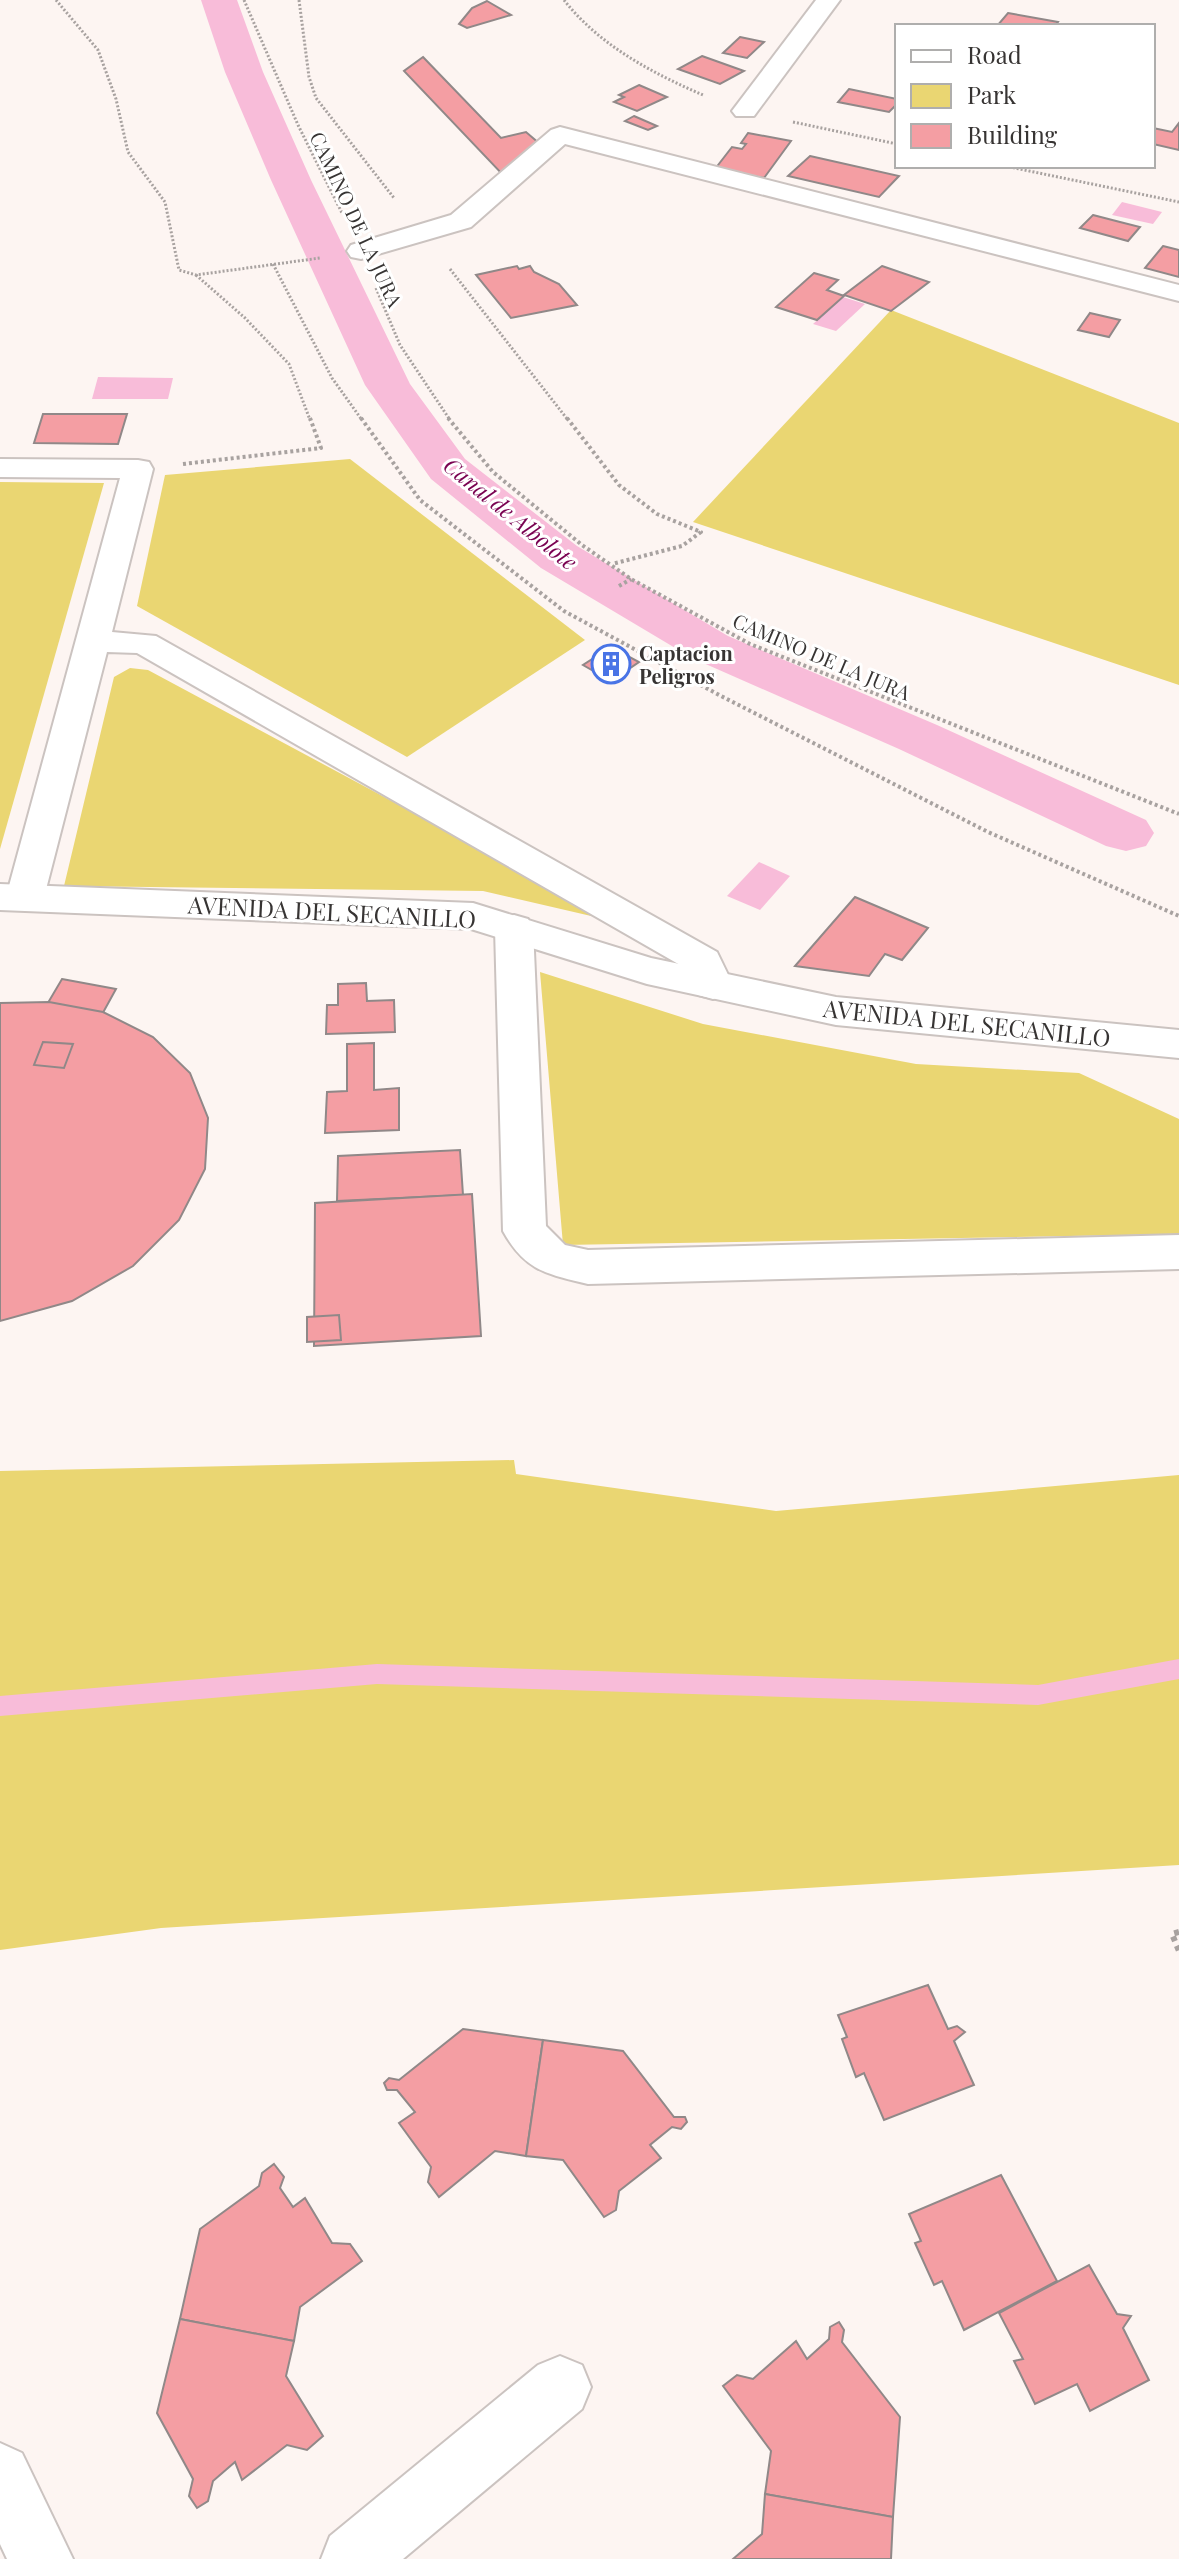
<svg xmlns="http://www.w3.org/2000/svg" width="1179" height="2559" viewBox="0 0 1179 2559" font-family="'Playfair Display',serif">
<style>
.green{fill:#ead672}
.water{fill:#f8bcd9}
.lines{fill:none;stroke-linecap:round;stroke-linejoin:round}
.stream{fill:#f8bcd9;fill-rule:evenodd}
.canal{fill:#f8bcd9;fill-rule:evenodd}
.building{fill:#f49ea3;stroke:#908888;stroke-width:2}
.street-casing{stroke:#cbc3c0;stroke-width:4}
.secondary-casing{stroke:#cbc3c0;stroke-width:4}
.path-far2{stroke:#a8a2a0;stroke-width:3;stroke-dasharray:2 2;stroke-linecap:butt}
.path-far1{stroke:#a8a2a0;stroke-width:4;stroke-dasharray:3 3;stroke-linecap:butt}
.path{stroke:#a8a2a0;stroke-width:6;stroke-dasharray:5 5;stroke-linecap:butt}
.street{fill:#fff;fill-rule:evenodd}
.secondary{fill:#fff;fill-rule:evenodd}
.labels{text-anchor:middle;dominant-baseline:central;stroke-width:6;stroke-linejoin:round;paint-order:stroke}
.far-street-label{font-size:20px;fill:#373433;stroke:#fff}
.far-poi-label{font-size:20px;font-weight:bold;fill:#373433;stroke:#fff;text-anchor:start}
.far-water-label{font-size:22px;font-style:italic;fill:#790251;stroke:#fff}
.street-label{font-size:24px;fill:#373433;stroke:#fff}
</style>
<rect width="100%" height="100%" fill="#fdf5f2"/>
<!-- green -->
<g class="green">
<polygon points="891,310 1179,423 1179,685 693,522"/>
<polygon points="350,459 585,640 407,757 137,606 165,475"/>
<polygon points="0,482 104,483 0,849"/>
<polygon points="130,668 148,670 617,922 483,891 64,886 114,677"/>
<polygon points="540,972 703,1024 916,1064 1079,1073 1179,1119 1179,1234 563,1245"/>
<polygon points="514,1460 516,1474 776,1511 1179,1475 1179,1865 161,1928 0,1950 0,1471"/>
</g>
<!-- water -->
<g class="water">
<polygon points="1122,202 1162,212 1153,224 1112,215"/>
<polygon points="843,297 865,304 836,331 813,324"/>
<polygon points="98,377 173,378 168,399 92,399"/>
<polygon points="759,862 790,876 760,910 727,896"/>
</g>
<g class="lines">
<!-- stream -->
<polygon class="stream" points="1179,1659 1179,1679 1038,1705 377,1684 0,1716 0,1696 377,1664 1038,1685"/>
<!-- canal -->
<polygon class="canal" points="201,0 237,0 263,72 311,180 410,384 465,459 577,546 728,636 937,725 1146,820 1154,833 1146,846 1126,851 1106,846 899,749 692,658 541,568 431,479 365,385 271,180 225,72"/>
</g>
<!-- building -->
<g class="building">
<polygon points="487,1 511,15 467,28 459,24 472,8"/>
<polygon points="1008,13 1058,22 1055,26 997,26"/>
<polygon points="740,37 764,42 747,58 723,53"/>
<polygon points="702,56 744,71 720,84 678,69"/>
<polygon points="423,57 501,138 526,132 540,144 503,175 404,71"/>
<polygon points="639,85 667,97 637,111 614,102 624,97 619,95"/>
<polygon points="849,89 897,99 897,104 889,112 838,102"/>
<polygon points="634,116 657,126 648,130 625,121"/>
<polygon points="1179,123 1179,150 1153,144 1153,128 1172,132"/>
<polygon points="748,133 791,141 764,178 715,169 732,147 742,149 746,144 741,143"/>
<polygon points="810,156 899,176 879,197 788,176"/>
<polygon points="1093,215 1120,222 1140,227 1128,241 1080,228"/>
<polygon points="1163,246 1179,250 1179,277 1145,268"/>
<polygon points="517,266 519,269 530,266 534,272 559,284 577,305 511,318 476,275"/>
<polygon points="882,266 929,282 891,311 844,295"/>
<polygon points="814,273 838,280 827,290 844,296 817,320 776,307"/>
<polygon points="1090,313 1120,320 1109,337 1078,330"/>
<polygon points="43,414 127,414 118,444 34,443"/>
<polygon points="611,647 639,662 611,681 583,665"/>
<polygon points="855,897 928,928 902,960 885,954 869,976 795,966"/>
<polygon points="62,979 116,989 94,1029 39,1018"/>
<polygon points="366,983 367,1001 394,1000 395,1032 326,1034 327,1005 338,1005 338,984"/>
<polygon points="49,1002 103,1012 153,1037 190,1073 208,1118 205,1169 179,1220 133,1266 72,1301 0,1321 0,1003"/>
<polygon points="43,1042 73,1044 64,1068 34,1065"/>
<polygon points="374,1043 374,1090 399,1088 399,1130 325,1133 327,1092 347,1091 347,1044"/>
<polygon points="460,1150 463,1195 337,1201 338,1156"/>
<polygon points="472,1194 481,1336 314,1346 315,1203"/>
<polygon points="339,1315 341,1340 307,1342 307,1317"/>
<polygon points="928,1985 948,2029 957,2026 965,2032 954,2041 974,2085 884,2120 864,2073 856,2077 842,2039 847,2037 838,2015"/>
<polygon points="463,2029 543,2040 526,2156 495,2151 439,2197 428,2182 431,2167 399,2123 415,2112 397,2090 387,2090 384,2083 389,2078 399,2080"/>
<polygon points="543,2040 623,2051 674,2117 685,2117 687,2122 681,2129 672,2127 650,2145 661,2158 619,2191 616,2210 604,2217 563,2160 526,2156"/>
<polygon points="274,2164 284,2177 280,2188 293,2207 305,2198 332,2243 350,2244 362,2261 300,2307 294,2341 180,2319 200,2229 259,2186 262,2173"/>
<polygon points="1001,2175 1057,2281 964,2330 942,2281 934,2285 915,2243 921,2241 909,2214"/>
<polygon points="1089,2265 1117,2314 1131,2316 1123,2328 1149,2380 1090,2411 1077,2384 1035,2404 1014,2361 1023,2359 999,2313"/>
<polygon points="180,2319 294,2341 286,2376 323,2436 307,2450 287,2445 242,2480 235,2462 213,2481 208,2501 197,2508 189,2496 193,2479 157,2413"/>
<polygon points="839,2322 844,2330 842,2342 900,2417 893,2517 765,2494 771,2451 723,2386 737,2375 753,2379 796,2341 807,2359 829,2339 830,2327"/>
<polygon points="765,2494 893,2517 891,2559 733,2559 762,2534"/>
</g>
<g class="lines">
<!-- street casing -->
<g class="street-casing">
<g id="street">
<polygon points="816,0 840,0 754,116 736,116 732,111"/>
<polygon points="560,127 1179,285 1179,301 565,144 471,227 361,259 351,257 347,251 351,245 451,215 551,130"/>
<polygon points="0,459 138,460 149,462 153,469 112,632 156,636 717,952 733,985 727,995 713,999 699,995 687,969 137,653 107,652 44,897 38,906 25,910 12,906 6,897 120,478 0,477"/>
<path d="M514 915 528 919 533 928 546 1226 565 1245 588 1250 1179 1235V1269L588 1284C547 1274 525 1271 503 1231L495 928 500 919Z"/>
<polygon points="560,2356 582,2365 591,2387 582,2409 403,2559 321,2559 330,2536 538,2365"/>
<polygon points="0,2443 22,2453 73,2559 7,2559 0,2544"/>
</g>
</g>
<!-- secondary casing -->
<g class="secondary-casing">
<polygon id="secondary" points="0,884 473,903 651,958 836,997 1179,1030 1179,1058 836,1025 647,984 471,929 0,910"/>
</g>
<!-- path-far2 -->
<g class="path-far2">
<polyline points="56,0 98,50 116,99 128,152 165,202 179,270 196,275 320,258"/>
<polyline points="244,0 298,125 342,213"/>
<polyline points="299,0 309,77 316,98 394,198"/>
<path d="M564 0C599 45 652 73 703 95"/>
<polyline points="793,122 897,144"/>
<polyline points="1005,166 1179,202"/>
<polyline points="273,264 332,378 362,420"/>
<polyline points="450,269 568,420"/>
<polyline points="196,275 245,318 289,364 310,420"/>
<polyline points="376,288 400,345 450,420"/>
</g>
<!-- path-far1 -->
<g class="path-far1">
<polyline points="361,418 420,500 564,611 721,696 988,832 1179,916"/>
<polyline points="448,418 493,472 582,545 631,579 750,644 1179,814"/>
<polyline points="567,418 619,485 657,514 701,532 682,546 612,564"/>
<polyline points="183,464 321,448 310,418"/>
<polyline points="619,586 631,579"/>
</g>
<!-- path -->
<polyline class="path" points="1179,1932 1172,1934 1179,1951"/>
<!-- street -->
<use href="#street" class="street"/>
<!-- secondary -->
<use href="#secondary" class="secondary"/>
</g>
<!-- icons -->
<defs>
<g id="building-ring" transform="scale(2)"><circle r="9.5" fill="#fff" stroke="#4974e6" stroke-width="1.5"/><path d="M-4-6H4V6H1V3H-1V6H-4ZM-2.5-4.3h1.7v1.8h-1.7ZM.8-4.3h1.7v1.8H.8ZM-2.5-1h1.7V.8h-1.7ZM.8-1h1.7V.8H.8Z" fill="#4974e6"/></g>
</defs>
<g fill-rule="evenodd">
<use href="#building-ring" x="611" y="664"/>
</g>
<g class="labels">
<!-- far-street labels -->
<g class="far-street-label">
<text transform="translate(357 219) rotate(65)">CAMINO DE LA JURA</text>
<text transform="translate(822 656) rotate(23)">CAMINO DE LA JURA</text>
</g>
<!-- far-poi labels -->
<g class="far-poi-label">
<text x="639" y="652">Captacion<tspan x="639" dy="23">Peligros</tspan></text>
</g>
<!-- far-water labels -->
<g class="far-water-label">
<text transform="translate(511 513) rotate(39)">Canal de Albolote</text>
</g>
<!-- street labels -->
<g class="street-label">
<text transform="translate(332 911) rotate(3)">AVENIDA DEL SECANILLO</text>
<text transform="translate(967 1022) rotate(6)">AVENIDA DEL SECANILLO</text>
</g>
</g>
<!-- legend -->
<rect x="895" y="24" width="260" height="144" fill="#ffffff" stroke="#afaead" stroke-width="2"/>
<rect x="911" y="50" width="40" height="12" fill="#ffffff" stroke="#afaead" stroke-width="2"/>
<text x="967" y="64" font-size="24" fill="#373433">Road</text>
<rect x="911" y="84" width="40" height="24" fill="#ead672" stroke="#afaead" stroke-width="2"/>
<text x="967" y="104" font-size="24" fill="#373433">Park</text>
<rect x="911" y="124" width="40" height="24" fill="#f49ea3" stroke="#afaead" stroke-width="2"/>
<text x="967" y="144" font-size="24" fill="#373433">Building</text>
</svg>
